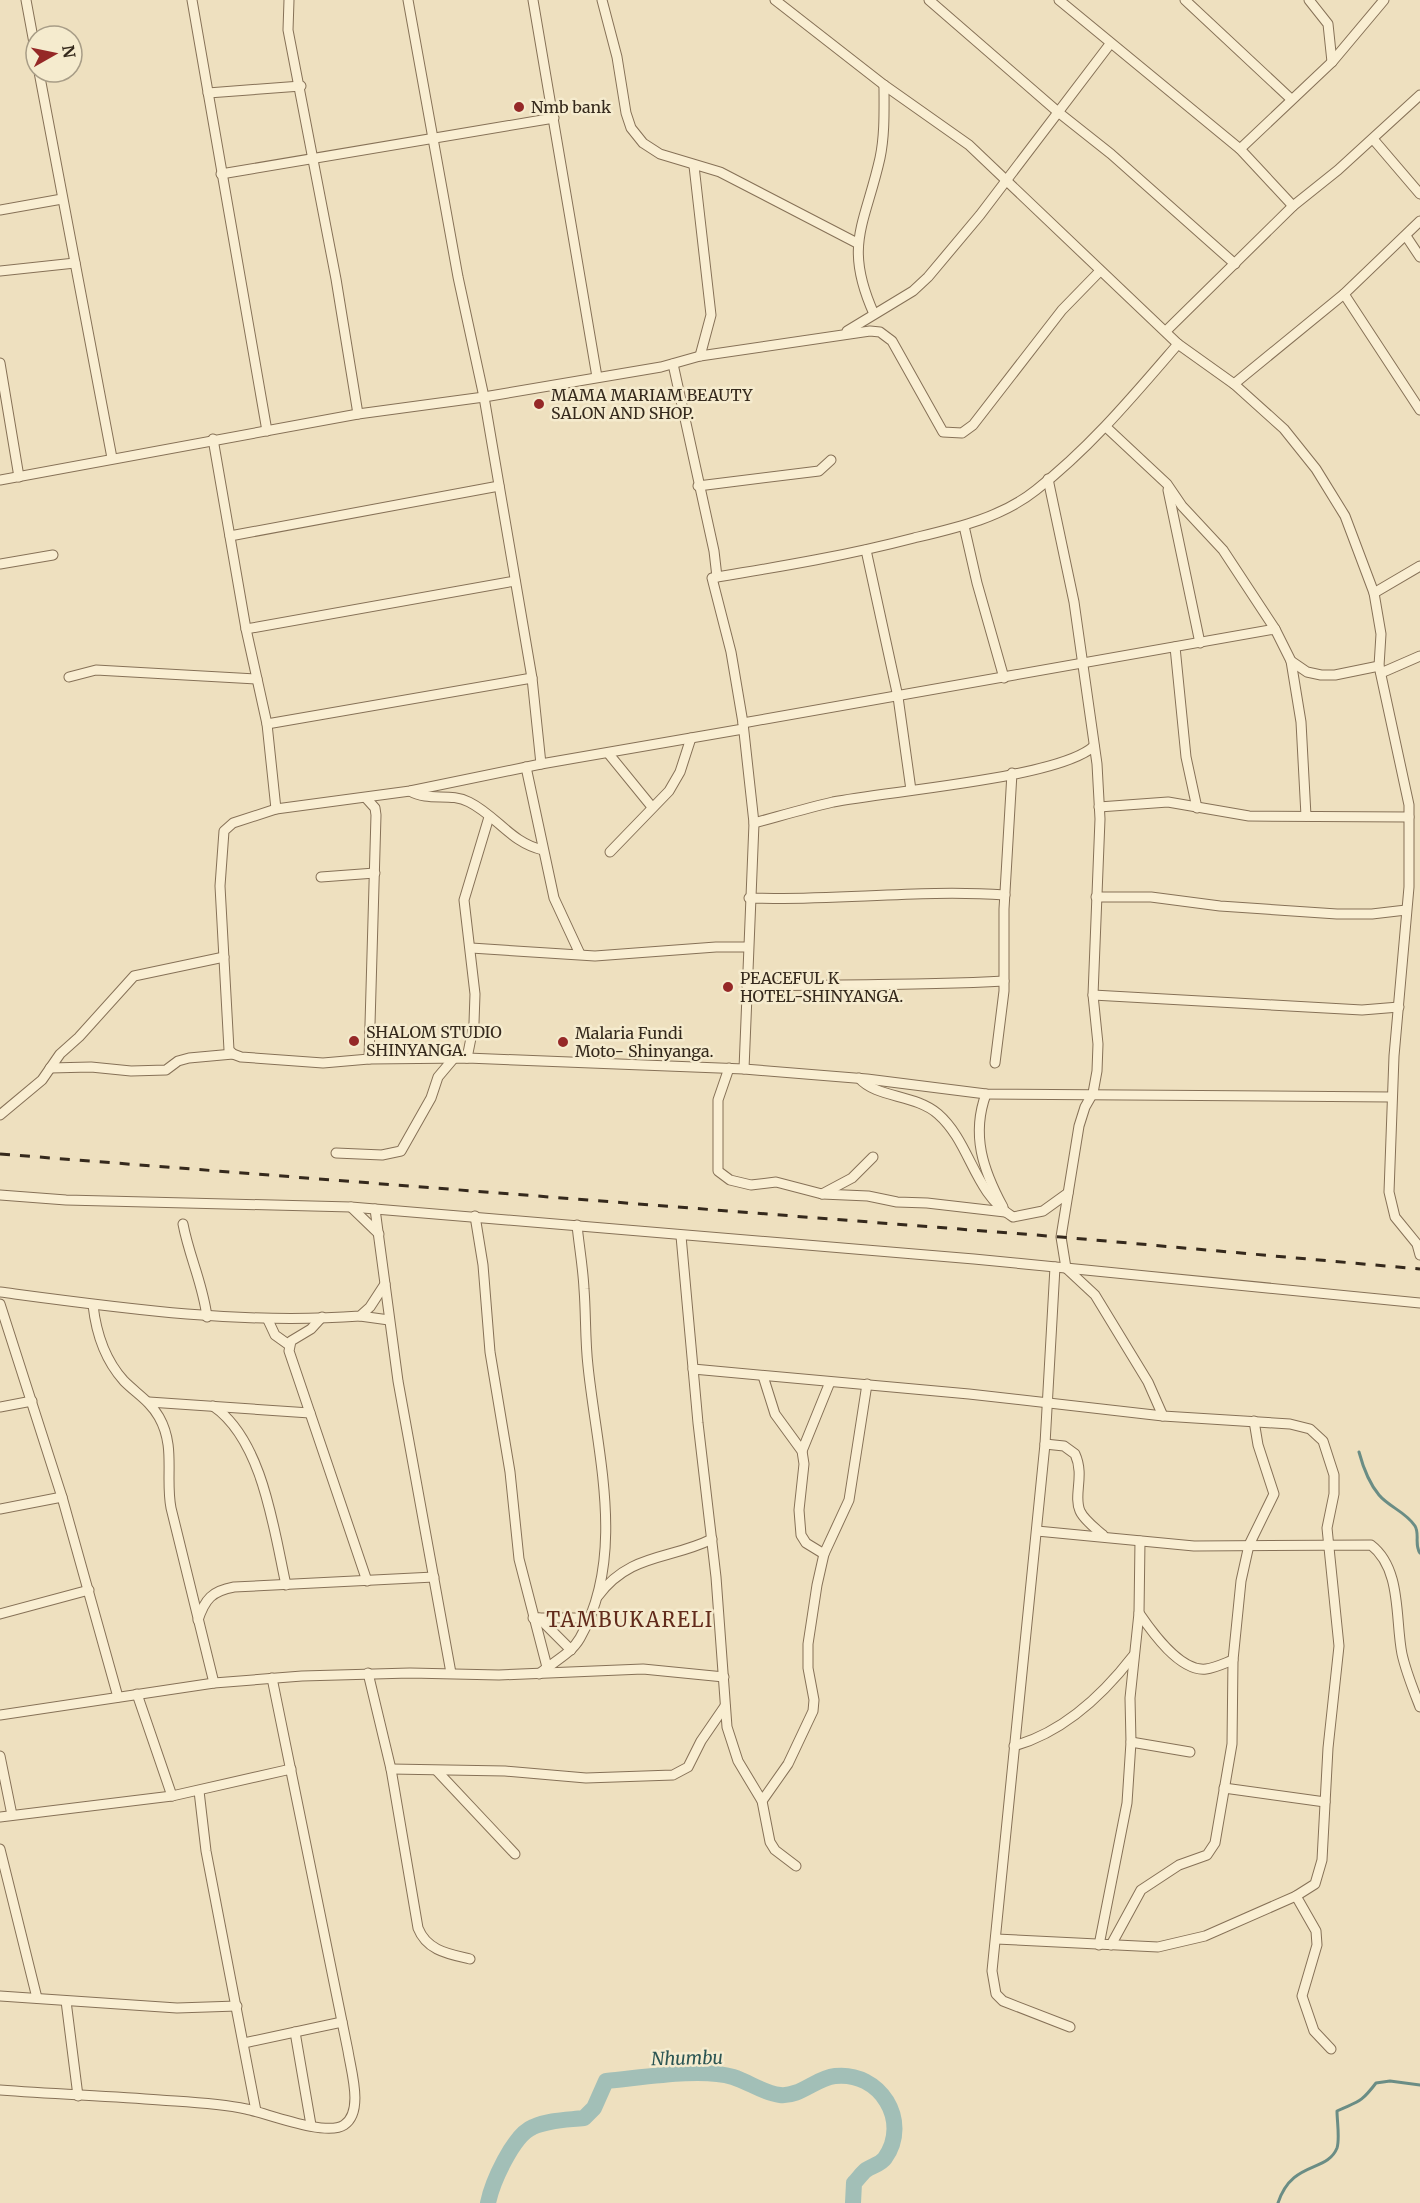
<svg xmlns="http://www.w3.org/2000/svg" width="1420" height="2203" viewBox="0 0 1420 2203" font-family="Merriweather,serif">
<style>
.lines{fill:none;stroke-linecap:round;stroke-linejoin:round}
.stream{stroke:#6a8d85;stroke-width:3}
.river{stroke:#a2bfb7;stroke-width:16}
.minor-casing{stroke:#867157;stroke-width:11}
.minor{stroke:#f9eed2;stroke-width:9}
.rail{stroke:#35291c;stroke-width:3;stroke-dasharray:10 10;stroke-linecap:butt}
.poi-dot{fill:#952827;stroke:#f5ebce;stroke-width:2}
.labels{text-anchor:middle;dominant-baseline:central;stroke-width:5;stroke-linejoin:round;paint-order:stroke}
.poi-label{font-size:16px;fill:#35291c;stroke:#f5ebce;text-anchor:start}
.water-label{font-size:18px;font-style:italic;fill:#2b5553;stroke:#f5ebce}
.quarter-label{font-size:20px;letter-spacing:1.5px;fill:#622b1b;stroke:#f5ebce}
</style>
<rect width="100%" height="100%" fill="#eee0bf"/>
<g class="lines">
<!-- stream -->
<g class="stream">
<path d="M1359 1452C1363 1467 1369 1483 1379 1495 1389 1507 1406 1512 1415 1526 1420 1534 1414 1545 1420 1553"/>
<path d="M1278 2203C1292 2160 1327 2173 1337 2148 1340 2139 1337 2121 1337 2111 1358 2101 1360 2104 1376 2083L1390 2081 1420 2085"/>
</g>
<!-- river -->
<path class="river" d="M488 2203C492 2183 513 2135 533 2127 549 2120 567 2120 584 2118L594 2108 606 2081C640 2078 701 2067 733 2077 749 2082 763 2093 780 2095 800 2097 816 2078 835 2076 880 2071 911 2121 885 2158 881 2164 872 2166 866 2170 862 2173 858 2179 854 2183L853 2203"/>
<!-- minor casing -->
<g class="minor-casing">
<g id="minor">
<polyline points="26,0 36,54"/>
<polyline points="192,0 267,431"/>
<polyline points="289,0 288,30 336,279 358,414"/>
<polyline points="408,0 458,277 484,397 532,678 541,764"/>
<polyline points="533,0 597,377"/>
<polyline points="602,0 617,57 626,113 631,128 643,143 660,154 720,172 857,243"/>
<polyline points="775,0 884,85 969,145 1178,344 1234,384 1284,429 1316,469 1345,516 1374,593 1381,634 1379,666 1409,805 1409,887 1394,1056 1389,1192 1395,1217 1417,1244 1420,1255"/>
<polyline points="929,0 1058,112 1111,154 1235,264"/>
<polyline points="1059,0 1240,149 1293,206"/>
<polyline points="1185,0 1291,99"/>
<polyline points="1309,0 1328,24 1332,62"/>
<polyline points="39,72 112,458"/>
<polyline points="208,93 301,86"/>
<polyline points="1373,139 1420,194"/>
<polyline points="1240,149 1332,62 1384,0"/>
<polyline points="694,166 711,315 700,356"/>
<polyline points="221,174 554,118"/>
<polyline points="0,210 62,199"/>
<polyline points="1406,236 1420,257"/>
<polyline points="0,271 75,263"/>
<polyline points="1344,294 1420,410"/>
<path d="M874 314C843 245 865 225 880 158 885 134 884 109 884 85"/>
<polyline points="847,331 913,291 928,277 980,215 1110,44"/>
<polyline points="1166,331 1293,206 1338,170 1420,95"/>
<polyline points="0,363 19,477"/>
<polyline points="673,364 714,551 717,577 712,578 731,652 743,723 754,823 744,1069"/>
<polyline points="1234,384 1344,294 1420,221"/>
<polyline points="1106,427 1167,484 1182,506 1223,550 1275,629 1291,661 1307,672 1321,675 1335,675 1379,666"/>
<polyline points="213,439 246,629 267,724 276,809"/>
<polyline points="1048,479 1074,602 1097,764 1100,819 1093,995 1098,1044 1097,1071 1093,1093 1085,1107 1079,1126 1061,1237 1066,1268 1095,1295 1148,1382 1163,1416"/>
<polyline points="0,480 358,414 484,397 661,367 700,356 870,331 880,332 892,341 943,432 962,433 973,425 1062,310 1100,271"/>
<polyline points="698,486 819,471 831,460"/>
<polyline points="1168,490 1200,643"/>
<polyline points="964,526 977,583 1004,678"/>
<polyline points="230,536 499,486"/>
<polyline points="866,550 898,697 911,790"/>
<polyline points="0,564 53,555"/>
<path d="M717 577C784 566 849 555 914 538 956 528 1001 518 1036 490 1090 448 1134 395 1178 344"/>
<polyline points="1374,593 1420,566"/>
<polyline points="246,629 515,581"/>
<polyline points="1175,647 1186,757 1197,808"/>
<polyline points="1291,661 1301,722 1306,816"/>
<polyline points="1381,673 1420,656"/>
<polyline points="69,677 96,670 257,679"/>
<polyline points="743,723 1275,629"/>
<polyline points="267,724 532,678"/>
<polyline points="743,729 541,764 410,791 276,809 233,823 224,831 220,886 229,1050 233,1054 241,1057 323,1063 369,1059 467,1058 744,1069 867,1079 986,1094 1391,1097"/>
<polyline points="608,753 652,807"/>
<polyline points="526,767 554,898 580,954"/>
<path d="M410 791C429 802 450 792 469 802 497 816 511 843 543 850"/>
<polyline points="366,798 375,808 376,815 369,1059"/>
<polyline points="1099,807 1168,802 1249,816 1409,817"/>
<path d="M754 823C780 816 807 808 833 802 888 791 1060 778 1094 746"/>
<polyline points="610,852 669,791 680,772 691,738"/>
<polyline points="321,877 375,873"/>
<polyline points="1096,897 1151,897 1220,906 1337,914 1372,914 1406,910"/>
<path d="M749 898C834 901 920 889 1005 895"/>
<polyline points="471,948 595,956 716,947 748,947"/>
<path d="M747 986C832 984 918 986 1004 981"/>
<polyline points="1093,995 1362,1010 1399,1007"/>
<polyline points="467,1058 474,1023 475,994 464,900 489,817"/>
<polyline points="995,1063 1004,991 1004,909 1012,773"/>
<polyline points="50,1068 91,1067 131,1071 166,1070 178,1061 189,1058 233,1054"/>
<polyline points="729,1068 718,1100 718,1171 730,1180 751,1185 776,1182 822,1194 868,1196 897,1202 927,1203 1005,1212"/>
<path d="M859 1078C876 1098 915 1094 938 1114 971 1143 973 1192 1013 1217L1043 1211 1068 1193"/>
<path d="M986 1094C971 1135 983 1170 1003 1207"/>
<polyline points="0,1115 42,1080 60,1054 79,1037 134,976 224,957"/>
<polyline points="336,1153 382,1155 401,1151 431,1098 438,1077 454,1058"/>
<polyline points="822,1194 852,1178 873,1157"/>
<polyline points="0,1195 66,1200 351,1207 974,1259 1420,1303"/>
<polyline points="351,1207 379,1234"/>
<polyline points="375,1209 398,1381 451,1673"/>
<polyline points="475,1216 483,1265 490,1352 510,1472 519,1559 547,1667"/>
<path d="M183 1224C189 1256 203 1284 207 1317"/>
<polyline points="681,1236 698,1423 716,1577 727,1727 738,1761 762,1801 770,1842 775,1850 796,1866"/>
<polyline points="1055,1267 1045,1444 992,1971 996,1994 1003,2001 1070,2027"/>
<path d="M0 1292C120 1308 239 1325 360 1316L370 1307 385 1284"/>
<polyline points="0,1304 62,1497 118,1697"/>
<path d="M93 1305C96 1332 105 1360 124 1381 137 1394 150 1401 159 1417 176 1447 165 1477 171 1508L214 1683"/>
<polyline points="360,1316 389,1320"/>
<polyline points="322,1317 311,1329 291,1341 289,1351 367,1581"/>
<polyline points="268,1320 275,1335 289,1345"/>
<polyline points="693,1369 969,1394 1163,1416 1290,1424 1310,1429 1323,1441 1334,1475 1334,1494 1327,1528 1339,1646 1328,1748 1322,1860 1315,1884 1296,1896 1205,1936 1158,1947 996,1939"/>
<polyline points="763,1376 775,1414 802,1451 804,1464 799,1510 801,1535 806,1543 824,1554"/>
<polyline points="149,1402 310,1413"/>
<path d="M213 1406C263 1440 274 1531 286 1585"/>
<polyline points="0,1407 32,1401"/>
<path d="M1045 1444 1064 1446 1075 1454C1085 1476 1073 1495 1080 1511 1084 1520 1095 1528 1103 1535"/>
<polyline points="802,1451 830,1382"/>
<polyline points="0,1509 62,1497"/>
<path d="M1037 1531 1194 1546 1371 1545C1402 1569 1395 1619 1402 1654 1406 1672 1413 1689 1420 1707"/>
<path d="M598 1596C630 1553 670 1560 712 1539"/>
<path d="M1139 1613C1152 1632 1180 1672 1206 1669 1215 1668 1225 1663 1233 1660"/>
<polyline points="0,1614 89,1590"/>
<polyline points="533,1618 588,1618"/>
<polyline points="539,1618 571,1650"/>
<path d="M198 1620C205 1599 212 1591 234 1587L434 1577"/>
<path d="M368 1673 391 1769 418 1928C427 1951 449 1954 470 1959"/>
<path d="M539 1674C553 1662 571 1654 580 1638 627 1555 597 1454 588 1366 585 1340 586 1314 584 1289 583 1267 579 1246 577 1225"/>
<polyline points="137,1694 172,1796"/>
<polyline points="0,1715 214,1683 302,1676 410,1673 499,1675 643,1669 724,1677"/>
<polyline points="1131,1742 1190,1752"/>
<path d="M1014 1746C1064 1732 1102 1696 1133 1656"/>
<polyline points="0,1756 12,1815"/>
<polyline points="391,1769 505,1771 586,1778 673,1775 688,1767 701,1741 725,1706"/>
<polyline points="437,1771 515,1854"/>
<polyline points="1224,1788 1325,1802"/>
<polyline points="199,1791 206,1851 256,2111"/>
<polyline points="762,1801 788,1764 813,1711 814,1700 808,1668 808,1644 817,1585 824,1554 849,1500 867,1384"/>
<polyline points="0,1817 172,1796 291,1769"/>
<polyline points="0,1849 37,1998"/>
<polyline points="1296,1896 1316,1931 1317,1945 1302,1996 1314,2031 1331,2049"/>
<polyline points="1099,1945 1127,1803 1131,1742 1130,1698 1139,1613 1140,1541"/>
<polyline points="1111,1945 1141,1890 1179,1865 1207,1855 1215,1843 1232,1744 1233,1660 1241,1581 1249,1545 1274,1494 1258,1445 1254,1421"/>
<polyline points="0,1996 177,2008 237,2006"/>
<polyline points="66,2001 78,2096"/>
<polyline points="295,2032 311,2125"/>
<polyline points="244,2043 342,2022"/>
<path d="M0 2090C53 2094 106 2096 160 2100 188 2102 218 2103 246 2109 266 2113 326 2137 344 2125 364 2112 351 2071 348 2051L272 1678"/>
</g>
</g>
<!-- minor -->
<use href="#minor" class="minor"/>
<!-- rail -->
<polyline class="rail" points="0,1154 1061,1237 1420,1269"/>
</g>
<!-- markers -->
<g class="poi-dot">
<circle cx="519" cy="107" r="6"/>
<circle cx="539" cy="404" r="6"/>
<circle cx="728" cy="987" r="6"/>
<circle cx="354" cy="1041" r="6"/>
<circle cx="563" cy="1042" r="6"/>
</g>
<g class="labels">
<!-- poi labels -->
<g class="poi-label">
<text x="531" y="107">Nmb bank</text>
<text x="551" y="395">MAMA MARIAM BEAUTY<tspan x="551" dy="18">SALON AND SHOP.</tspan></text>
<text x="740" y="978">PEACEFUL K<tspan x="740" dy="18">HOTEL-SHINYANGA.</tspan></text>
<text x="366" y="1032">SHALOM STUDIO<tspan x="366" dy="18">SHINYANGA.</tspan></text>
<text x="575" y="1033">Malaria Fundi<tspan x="575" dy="18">Moto- Shinyanga.</tspan></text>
</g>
<!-- water labels -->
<g class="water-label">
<text transform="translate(687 2058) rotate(-1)">Nhumbu</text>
</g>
<!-- quarter labels -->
<g class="quarter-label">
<text x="630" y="1619">TAMBUKARELI</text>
</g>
</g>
<!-- north arrow -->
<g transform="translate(54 54) rotate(81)"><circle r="28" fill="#f5ebce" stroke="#a89d87" stroke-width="1.5"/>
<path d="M0-4.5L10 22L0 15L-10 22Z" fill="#952827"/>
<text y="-9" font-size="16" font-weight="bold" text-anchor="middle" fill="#35291c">N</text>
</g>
</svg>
